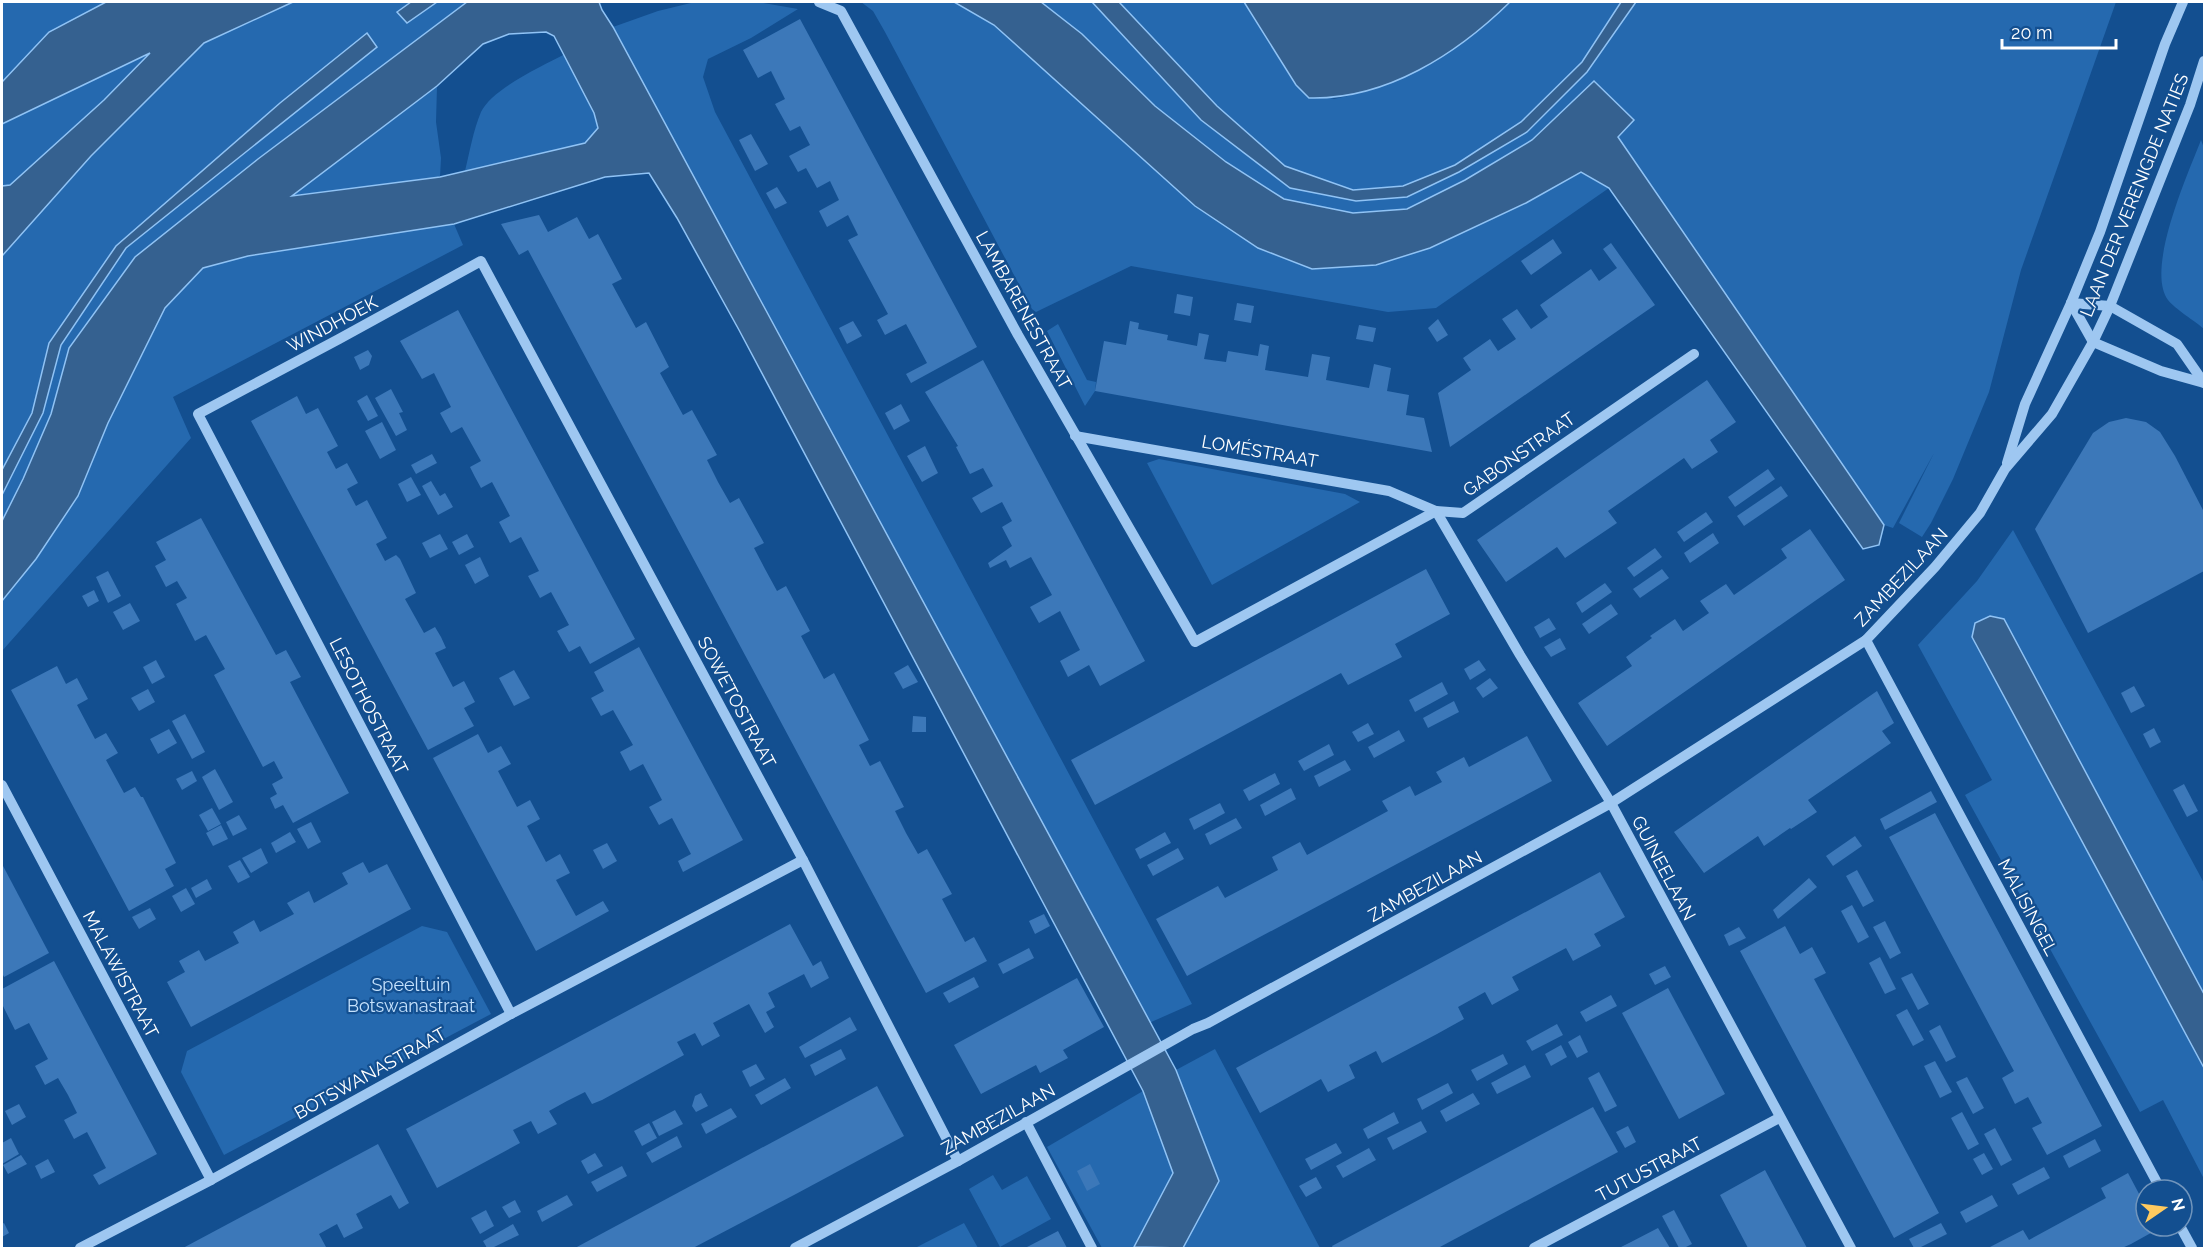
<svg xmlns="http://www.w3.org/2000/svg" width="2206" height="1250" viewBox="0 0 2206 1250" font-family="Raleway,sans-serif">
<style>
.green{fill:#2569af}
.water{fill:#356190;stroke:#90c3f5;stroke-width:1.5;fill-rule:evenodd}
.building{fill:#3c78b9}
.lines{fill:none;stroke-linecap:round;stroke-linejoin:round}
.minor{stroke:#9ec7f1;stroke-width:10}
.labels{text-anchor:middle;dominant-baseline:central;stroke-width:4.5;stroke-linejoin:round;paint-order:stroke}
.street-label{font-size:18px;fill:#fff;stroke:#134f90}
.park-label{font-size:18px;fill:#c5e1fc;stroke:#134f90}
</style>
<rect width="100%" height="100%" fill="#134f90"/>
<!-- green -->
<g class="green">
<polygon points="2,2 106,2 24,60 2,82"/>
<polygon points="293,2 411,2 398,12 407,23 437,2 467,2 258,159 69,348 51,414 23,479 2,521 2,495 43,413 61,345 126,248 207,182 367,34 280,103 116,246 49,343 32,413 2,470 2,256 91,156 204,43"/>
<polygon points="695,2 758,2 798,9 751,38 708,59 703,77 715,112 1192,1004 1149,1023 613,27 658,11"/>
<polygon points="861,2 954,2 994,25 1062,85 1376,265 1430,248 1526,203 1582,172 1609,188 1436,308 1388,312 1131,266 1036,312 1032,309 885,32 873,11"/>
<polygon points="1041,2 1092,2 1201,120 1290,188 1356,201 1407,197 1459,172 1527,132 1587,72 1636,2 2116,2 2021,270 1989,392 1953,479 1931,523 1922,537 1899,523 1934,453 1893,528 1884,525 1617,137 1634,120 1595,81 1532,140 1465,180 1407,209 1353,213 1284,199 1226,162 1155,106 1082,34"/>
<polygon points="1119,2 1244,2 1296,86 1334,99 1365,92 1398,80 1443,55 1492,19 1510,2 1621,2 1582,62 1521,122 1455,165 1403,186 1353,190 1285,166 1217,106"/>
<polygon points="151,51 104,100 10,185 2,186 2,124"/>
<path d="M565 54 594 113 598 128 585 143 465 171C470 151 473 131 481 112 492 89 542 66 565 54Z"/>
<polygon points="437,86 436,122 441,158 440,177 291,196"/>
<path d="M2201 140 2204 148V329C2195 321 2175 309 2168 300 2145 269 2188 174 2201 140Z"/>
<polygon points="454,224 463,245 173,397 191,438 2,651 2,601 36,559 78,496 108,423 165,308 203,268 248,256"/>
<polygon points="1058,324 1087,380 1096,382 1095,391 1085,406 1047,331"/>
<polygon points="1159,459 1345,494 1360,502 1212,585 1147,463"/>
<polygon points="2013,530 2204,883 2204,994 2004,619 1972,637 2204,1068 2204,1179 2163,1100 2140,1112 1965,795 1992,780 1918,645 1977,581"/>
<polygon points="422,926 447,932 491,1014 224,1155 181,1072 187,1051"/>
<polygon points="1215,1049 1320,1248 1183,1248 1219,1180 1176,1070"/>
<polygon points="1143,1091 1173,1173 1135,1248 1102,1248 1047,1147"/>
<polygon points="993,1175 1002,1190 1027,1176 1051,1219 1000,1247 969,1189"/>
<polygon points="964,1223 978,1248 915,1248"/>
</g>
<!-- water -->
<g class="water">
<polygon points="106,2 293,2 204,43 91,156 2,256 2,186 10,185 104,100 150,53 2,124 2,82 49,32"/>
<polygon points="411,2 437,2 407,23 397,12"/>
<path d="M467 2H599L602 10 613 27 1176 1070 1219 1181 1183 1248 1134 1247 1173 1173 1143 1091 739 330 677 218 649 173 605 177 454 224 248 256 203 268 165 308 108 423 78 496 36 559 2 601V521L23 479 51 414 69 348 135 257 258 159ZM546 32 554 36 594 113 598 128 585 143 440 177 292 196 437 86 483 44 509 34Z"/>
<polygon points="954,2 1041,2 1082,34 1155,106 1226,162 1284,199 1353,213 1407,209 1465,180 1532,140 1594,81 1634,120 1618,137 1884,525 1879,545 1863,549 1609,188 1581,172 1526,203 1430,248 1376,265 1312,269 1258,248 1195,206 994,25"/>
<polygon points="1092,2 1119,2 1217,106 1285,166 1353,190 1403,186 1455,165 1521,122 1582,62 1621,2 1636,2 1587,72 1527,132 1459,172 1407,197 1356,201 1290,188 1201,120"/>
<path d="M1244 2H1510C1457 54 1386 100 1309 98L1296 85Z"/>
<polygon points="367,33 377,47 126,248 61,345 43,413 2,495 2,470 32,413 49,343 116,246 280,103"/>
<polygon points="1990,616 2004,619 2204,994 2204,1068 1972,637 1975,623"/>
</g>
<!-- building -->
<g class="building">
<polygon points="800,19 977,347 911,383 906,374 927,363 906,324 885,335 877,320 888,314 848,240 858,235 848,215 827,227 819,211 839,200 830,181 817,188 806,168 798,172 789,156 810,145 800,126 790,131 775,104 785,99 771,71 758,78 743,50"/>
<polygon points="751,134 768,164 755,171 739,140"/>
<polygon points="777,187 787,203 775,209 766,193"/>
<polygon points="539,215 548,232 577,217 589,239 598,234 622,279 612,284 636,328 646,322 669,367 660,373 683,415 692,410 717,455 707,460 718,482 730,503 739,498 764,543 754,548 765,569 777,591 786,586 810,631 801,636 824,679 834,673 869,740 859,745 870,766 880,761 904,807 895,811 906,833 918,854 927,849 952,894 942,899 965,942 974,937 987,961 926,993 528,250 519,255 501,224"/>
<polygon points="1553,239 1562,253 1531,275 1521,261"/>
<polygon points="1611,243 1655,305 1450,447 1438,393 1471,370 1463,358 1490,339 1498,351 1516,339 1502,319 1517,309 1531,329 1548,317 1540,305 1591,269 1599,281 1617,268 1603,249"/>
<polygon points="1177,294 1193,297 1190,316 1174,313"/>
<polygon points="1237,303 1254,306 1251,323 1234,320"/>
<polygon points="458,310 635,639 590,664 580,646 569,652 557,631 569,625 551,592 540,598 528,576 539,571 521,537 510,543 499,522 510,516 492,482 481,488 475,477 470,467 481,461 462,427 451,433 440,413 451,407 434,373 422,379 400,341"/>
<polygon points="1438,319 1448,335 1437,342 1428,328"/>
<polygon points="853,321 862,336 847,344 839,328"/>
<polygon points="1130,321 1139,323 1138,329 1168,335 1167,340 1197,346 1199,333 1209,335 1204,359 1226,362 1228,351 1258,356 1260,344 1269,346 1265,370 1308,377 1312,354 1330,357 1326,380 1369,388 1374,364 1391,368 1387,391 1409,395 1406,415 1424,418 1432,452 1095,391 1104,341 1126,345"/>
<polygon points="1359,325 1376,328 1373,342 1356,339"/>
<polygon points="368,350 372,356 369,365 360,370 354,357"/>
<polygon points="983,360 1145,661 1100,686 1089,665 1068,677 1060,661 1080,650 1060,611 1039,623 1030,607 1052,595 1031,557 1010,568 1006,560 990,568 988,563 1012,546 1002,527 1012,521 1002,502 981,513 972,498 993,486 983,468 970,474 956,447 958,446 925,392"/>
<polygon points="1707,380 1736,422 1710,440 1718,452 1692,469 1684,458 1608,511 1617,523 1565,558 1557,547 1506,582 1477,540"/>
<polygon points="391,389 403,412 399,413 407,430 396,436 375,398"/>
<polygon points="367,395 378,416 368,421 357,401"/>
<polygon points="297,396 306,414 318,408 338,446 327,452 336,469 347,463 358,483 347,489 356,506 367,500 387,538 376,544 385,561 396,555 400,559 416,593 405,599 424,633 435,627 441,637 446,648 435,653 453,687 464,681 475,702 464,708 474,726 428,750 251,421"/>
<polygon points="901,404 910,421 894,430 885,413"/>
<polygon points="2126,418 2146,422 2160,432 2175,456 2204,512 2204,571 2088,633 2035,529 2093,433 2109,422"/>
<polygon points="382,422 396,450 380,459 365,431"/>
<polygon points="925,446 938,473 922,482 907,456"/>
<polygon points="432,454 437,463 416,474 411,465"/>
<polygon points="1768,469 1775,479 1735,507 1728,497"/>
<polygon points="411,477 421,495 407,502 398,484"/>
<polygon points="431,481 440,496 445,493 453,507 438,515 422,486"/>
<polygon points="1781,486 1788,496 1744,526 1737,516"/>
<polygon points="1706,512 1713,522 1684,542 1677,532"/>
<polygon points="201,518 276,655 286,650 301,677 290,682 349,793 293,823 283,805 275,809 270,798 277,794 272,784 283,778 274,761 263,767 214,675 225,669 206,635 195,641 176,604 187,598 177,581 166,587 155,566 166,560 156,542"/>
<polygon points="1810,529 1845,580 1607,746 1578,703 1632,666 1626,657 1652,638 1650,636 1675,619 1683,631 1709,613 1700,601 1726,584 1734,595 1787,558 1781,549"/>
<polygon points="1713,533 1719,543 1690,563 1684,553"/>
<polygon points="440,534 448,549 430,558 422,543"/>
<polygon points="467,534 474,547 459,555 452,542"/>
<polygon points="1655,548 1662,557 1634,577 1627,568"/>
<polygon points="480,557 489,576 475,584 465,565"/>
<polygon points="1426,569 1450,614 1395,644 1402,657 1348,685 1341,673 1095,805 1071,760"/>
<polygon points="1662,569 1669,578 1640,598 1633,589"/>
<polygon points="108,571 121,596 108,603 96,577"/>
<polygon points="1605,583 1612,592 1582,613 1576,603"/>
<polygon points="94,590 99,601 88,607 82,596"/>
<polygon points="130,603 140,621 123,630 113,612"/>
<polygon points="1611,604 1618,614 1589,634 1582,624"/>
<polygon points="1549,618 1556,629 1540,638 1534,627"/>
<polygon points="1560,638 1566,649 1551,657 1544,647"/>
<polygon points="639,647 743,840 683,872 678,861 691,854 672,818 659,825 649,807 662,800 643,764 630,771 620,752 633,745 613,710 601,716 591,698 604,691 594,672"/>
<polygon points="156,660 165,677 152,684 143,667"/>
<polygon points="1479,660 1486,670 1470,680 1464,669"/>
<polygon points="908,665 918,682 903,689 894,673"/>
<polygon points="57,666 66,684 77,678 88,699 77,705 95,739 106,733 118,753 106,760 124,793 135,787 141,797 143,797 176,863 165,869 174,886 129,911 11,690"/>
<polygon points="514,670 530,698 514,706 499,678"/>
<polygon points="1490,678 1498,688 1483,698 1476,688"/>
<polygon points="1442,682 1448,694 1415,712 1409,700"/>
<polygon points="2134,686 2145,706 2131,713 2121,693"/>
<polygon points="148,689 155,702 139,711 131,698"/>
<polygon points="1877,691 1894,723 1882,731 1891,743 1808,800 1817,812 1791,829 1790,828 1764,846 1758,836 1704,873 1674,832"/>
<polygon points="1454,701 1459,712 1428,728 1423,718"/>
<polygon points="185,714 205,752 192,759 172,721"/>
<polygon points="913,716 926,717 926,732 912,732"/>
<polygon points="1368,723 1374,734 1358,742 1352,732"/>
<polygon points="2154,728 2161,742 2150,748 2143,734"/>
<polygon points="169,729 177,743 158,754 150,739"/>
<polygon points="1399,730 1405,741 1374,758 1368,747"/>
<polygon points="478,734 488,753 501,746 511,764 498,771 517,807 530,800 540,819 527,826 546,862 560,854 570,873 556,880 576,916 603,901 609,911 536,951 433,758"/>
<polygon points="1527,736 1552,781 1187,976 1156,919 1218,886 1225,898 1278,870 1272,857 1300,842 1307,855 1388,811 1382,801 1410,786 1415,796 1442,782 1436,772 1464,757 1469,767"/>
<polygon points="1329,744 1334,755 1304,771 1298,761"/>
<polygon points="1345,760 1351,770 1319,787 1314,776"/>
<polygon points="215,769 233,802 219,810 202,777"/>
<polygon points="192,771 197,781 182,790 176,779"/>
<polygon points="1275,773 1280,784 1249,801 1243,790"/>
<polygon points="2184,784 2198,811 2187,817 2173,790"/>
<polygon points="1291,788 1296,799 1265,816 1260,805"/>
<polygon points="1931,791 1937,802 1885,830 1880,819"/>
<polygon points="1220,803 1225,813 1194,830 1189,819"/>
<polygon points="212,808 221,824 208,831 199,815"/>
<polygon points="1935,813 2102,1126 2047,1155 2032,1128 2042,1123 2028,1097 2015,1104 2002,1078 2014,1071 1889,837"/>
<polygon points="239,815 247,829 233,836 226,822"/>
<polygon points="1236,818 1242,828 1210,845 1205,834"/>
<polygon points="311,822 321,842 308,849 297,829"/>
<polygon points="221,825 228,839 213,846 206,833"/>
<polygon points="290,832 296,842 276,853 271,843"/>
<polygon points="1165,832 1171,843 1140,859 1135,849"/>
<polygon points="1855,836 1862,846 1833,866 1826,856"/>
<polygon points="607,843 617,861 603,869 593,850"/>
<polygon points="261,848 268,863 251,873 242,858"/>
<polygon points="1178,848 1184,859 1153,876 1147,865"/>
<polygon points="240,860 250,877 238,883 228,866"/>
<polygon points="363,862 369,873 387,864 411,909 191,1027 167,982 185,972 179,961 199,950 205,961 239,943 233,932 254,920 260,932 294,914 287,903 309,891 314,903 348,884 342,873"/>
<polygon points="2,864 49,953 4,977 2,973"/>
<polygon points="1857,870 1874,901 1863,907 1846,876"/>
<polygon points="1600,872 1625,917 1594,934 1601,946 1573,961 1566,948 1512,977 1519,990 1492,1005 1485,992 1458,1007 1464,1019 1437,1034 1382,1063 1376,1051 1349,1065 1355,1078 1328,1092 1321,1079 1260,1113 1236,1068"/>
<polygon points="1809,878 1817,887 1778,919 1773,910"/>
<polygon points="207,879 212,889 196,898 191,888"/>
<polygon points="186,888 195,904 181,912 172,896"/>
<polygon points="1852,905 1869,937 1858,943 1841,911"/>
<polygon points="150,908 156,919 139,929 132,917"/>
<polygon points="1044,914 1050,926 1035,934 1029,921"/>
<polygon points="1885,921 1901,953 1890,959 1873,927"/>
<polygon points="790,924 813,966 821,961 829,978 811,988 804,974 768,993 775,1007 766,1012 774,1027 765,1033 749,1004 713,1023 720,1036 702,1046 695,1033 677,1042 684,1055 602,1100 592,1104 585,1092 567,1101 549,1111 557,1124 538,1134 531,1121 513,1130 520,1143 437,1188 406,1129"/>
<polygon points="1785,926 1800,954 1812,947 1826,973 1814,979 1939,1213 1894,1238 1740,951"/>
<polygon points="1739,927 1746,938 1729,946 1724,935"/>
<polygon points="1029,948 1034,958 1003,974 998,964"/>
<polygon points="1880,957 1896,989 1885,994 1869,963"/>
<polygon points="54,961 157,1154 99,1185 93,1175 106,1168 87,1132 74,1139 64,1120 77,1113 68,1095 58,1078 45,1085 35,1066 48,1059 29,1023 15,1030 2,1004 2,989"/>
<polygon points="1665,966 1671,977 1655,985 1649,974"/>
<polygon points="1912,973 1929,1004 1918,1010 1901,978"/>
<polygon points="974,977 979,987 949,1003 943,993"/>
<polygon points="1077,978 1104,1027 1063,1050 1068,1058 1040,1073 1036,1065 981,1094 954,1045"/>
<polygon points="1668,988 1725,1094 1679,1119 1622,1013"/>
<polygon points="1611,995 1617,1006 1586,1022 1580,1012"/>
<polygon points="1907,1009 1924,1040 1913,1046 1896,1015"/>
<polygon points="850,1017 857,1030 805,1058 799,1047"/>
<polygon points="1557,1024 1563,1035 1532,1051 1526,1041"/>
<polygon points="1940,1025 1956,1057 1946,1062 1929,1031"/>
<polygon points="1580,1035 1588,1052 1577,1058 1568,1042"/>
<polygon points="1561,1045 1567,1057 1551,1066 1545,1054"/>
<polygon points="841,1049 846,1059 815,1076 810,1065"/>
<polygon points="1503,1054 1508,1064 1477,1081 1471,1070"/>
<polygon points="1935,1061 1952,1092 1940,1098 1924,1066"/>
<polygon points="756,1064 765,1079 750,1087 742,1071"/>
<polygon points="1525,1065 1531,1077 1497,1094 1491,1083"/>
<polygon points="1599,1072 1617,1106 1605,1112 1588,1078"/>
<polygon points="1967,1077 1984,1108 1973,1114 1956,1082"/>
<polygon points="785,1078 791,1088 761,1105 755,1095"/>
<polygon points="1448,1083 1453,1093 1422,1110 1417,1099"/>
<polygon points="877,1086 904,1136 794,1195 693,1248 575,1248"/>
<polygon points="701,1093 708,1106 696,1112 692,1106 695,1096"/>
<polygon points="1473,1093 1480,1104 1446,1122 1440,1111"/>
<polygon points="19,1104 26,1117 12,1125 5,1111"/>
<polygon points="1593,1107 1618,1152 1438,1248 1333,1248 1332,1246"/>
<polygon points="731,1108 737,1117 706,1134 701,1124"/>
<polygon points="675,1110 683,1124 659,1136 652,1122"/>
<polygon points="1394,1112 1399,1123 1368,1139 1363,1129"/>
<polygon points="1962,1112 1979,1144 1968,1150 1951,1118"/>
<polygon points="1421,1121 1427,1132 1393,1150 1387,1138"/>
<polygon points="649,1123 657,1138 642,1146 634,1131"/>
<polygon points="1628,1126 1636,1142 1625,1148 1616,1132"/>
<polygon points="1995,1128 2012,1160 2001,1166 1984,1134"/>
<polygon points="677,1136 682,1147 652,1163 646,1153"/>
<polygon points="11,1138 19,1154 2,1164 2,1143"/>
<polygon points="2095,1139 2101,1151 2069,1168 2063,1156"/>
<polygon points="1336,1143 1342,1153 1311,1170 1305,1159"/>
<polygon points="378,1144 409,1203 399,1209 391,1195 356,1214 363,1228 344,1238 337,1224 319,1234 326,1247 324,1248 183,1248"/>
<polygon points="1369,1148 1376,1160 1343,1178 1336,1166"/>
<polygon points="595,1153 603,1166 588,1174 581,1161"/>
<polygon points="1984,1153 1993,1169 1982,1175 1973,1159"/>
<polygon points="21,1155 27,1164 8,1174 3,1165"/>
<polygon points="48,1159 55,1172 41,1179 35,1166"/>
<polygon points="1090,1164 1100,1184 1087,1191 1077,1171"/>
<polygon points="622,1166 627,1176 597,1192 591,1182"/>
<polygon points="2044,1167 2050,1178 2018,1195 2012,1184"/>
<polygon points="1765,1170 1780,1198 1807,1248 1748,1248 1720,1195"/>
<polygon points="2128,1173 2146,1207 2146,1226 2157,1226 2158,1229 2131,1244 2122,1248 1988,1248 2023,1230 2029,1240 2106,1198 2101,1188"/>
<polygon points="1316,1177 1322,1188 1306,1197 1299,1186"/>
<polygon points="567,1195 573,1205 542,1222 537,1211"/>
<polygon points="1992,1195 1998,1206 1966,1223 1960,1212"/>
<polygon points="515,1200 521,1212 509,1218 502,1207"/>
<polygon points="486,1210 494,1226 480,1234 471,1218"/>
<polygon points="1674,1210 1692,1244 1684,1248 1679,1248 1662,1216"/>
<polygon points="4,1223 9,1233 2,1237 2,1224"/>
<polygon points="1941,1223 1947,1234 1919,1248 1914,1248 1909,1239"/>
<polygon points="513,1224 519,1235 492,1248 487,1248 483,1241"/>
<polygon points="1658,1228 1670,1248 1619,1248 1631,1242"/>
<polygon points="1058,1231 1067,1248 1025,1248 1029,1246"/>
</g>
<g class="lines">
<!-- minor -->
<g class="minor">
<polyline points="819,2 841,11 1018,335 1195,642 1436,511 1463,513 1694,354"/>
<polyline points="2071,303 2110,306 2177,344 2204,383"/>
<polyline points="2071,303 2093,342 2161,371 2204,383"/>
<polyline points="1075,436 1389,491 1436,511 1520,655 1611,803 1851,1248"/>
<polyline points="2007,463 2025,404 2071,303 2100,232 2165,44 2183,2"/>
<polyline points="1866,640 2161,1190"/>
<polyline points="2,785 211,1180"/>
<polyline points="511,1014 198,414 339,339 481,261 803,860 958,1161"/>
<polyline points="1026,1122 1092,1248"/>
<polyline points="2180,1226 2192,1248"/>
<polyline points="80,1248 211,1180 511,1014 803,860"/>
<polyline points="795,1248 958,1161 1193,1029 1208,1023 1611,803 1866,640 1935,567 1980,513 2005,469 2052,414 2093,342 2110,306 2190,105 2204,61"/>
<polyline points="1534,1248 1779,1118"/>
</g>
</g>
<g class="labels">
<!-- street labels -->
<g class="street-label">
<text transform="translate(2134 195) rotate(-68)">LAAN DER VERENIGDE NATIES</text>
<text transform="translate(1024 310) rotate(61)">LAMBARENESTRAAT</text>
<text transform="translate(332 324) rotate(-28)">WINDHOEK</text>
<text transform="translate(1260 451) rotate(10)">LOMÉSTRAAT</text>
<text transform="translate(1519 454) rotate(-35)">GABONSTRAAT</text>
<text transform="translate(1901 577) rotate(-47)">ZAMBEZILAAN</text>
<text transform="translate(737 702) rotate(62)">SOWETOSTRAAT</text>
<text transform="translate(369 706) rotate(63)">LESOTHOSTRAAT</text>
<text transform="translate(1664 868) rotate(62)">GUINEELAAN</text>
<text transform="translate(1425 886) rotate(-29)">ZAMBEZILAAN</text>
<text transform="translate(2028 907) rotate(62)">MALISINGEL</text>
<text transform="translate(121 974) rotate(62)">MALAWISTRAAT</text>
<text transform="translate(370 1073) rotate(-29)">BOTSWANASTRAAT</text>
<text transform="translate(998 1119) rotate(-29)">ZAMBEZILAAN</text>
<text transform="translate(1649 1169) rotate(-28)">TUTUSTRAAT</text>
</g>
<!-- park labels -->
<g class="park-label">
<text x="411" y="984">Speeltuin<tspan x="411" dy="21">Botswanastraat</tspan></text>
</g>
</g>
<!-- border -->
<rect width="2206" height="1250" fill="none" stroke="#ffffff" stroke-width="6"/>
<!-- north arrow -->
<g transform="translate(2164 1208) rotate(76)"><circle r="28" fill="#134f90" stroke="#7195bc" stroke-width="1.5"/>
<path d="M0-4.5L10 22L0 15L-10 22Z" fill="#ffca5f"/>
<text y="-9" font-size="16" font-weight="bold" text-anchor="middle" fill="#ffffff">N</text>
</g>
<!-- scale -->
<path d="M2002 39v9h114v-9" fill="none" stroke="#ffffff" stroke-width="3"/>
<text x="2011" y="39" font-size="18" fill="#ffffff" stroke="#134f90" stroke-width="4.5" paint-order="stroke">20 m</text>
</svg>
